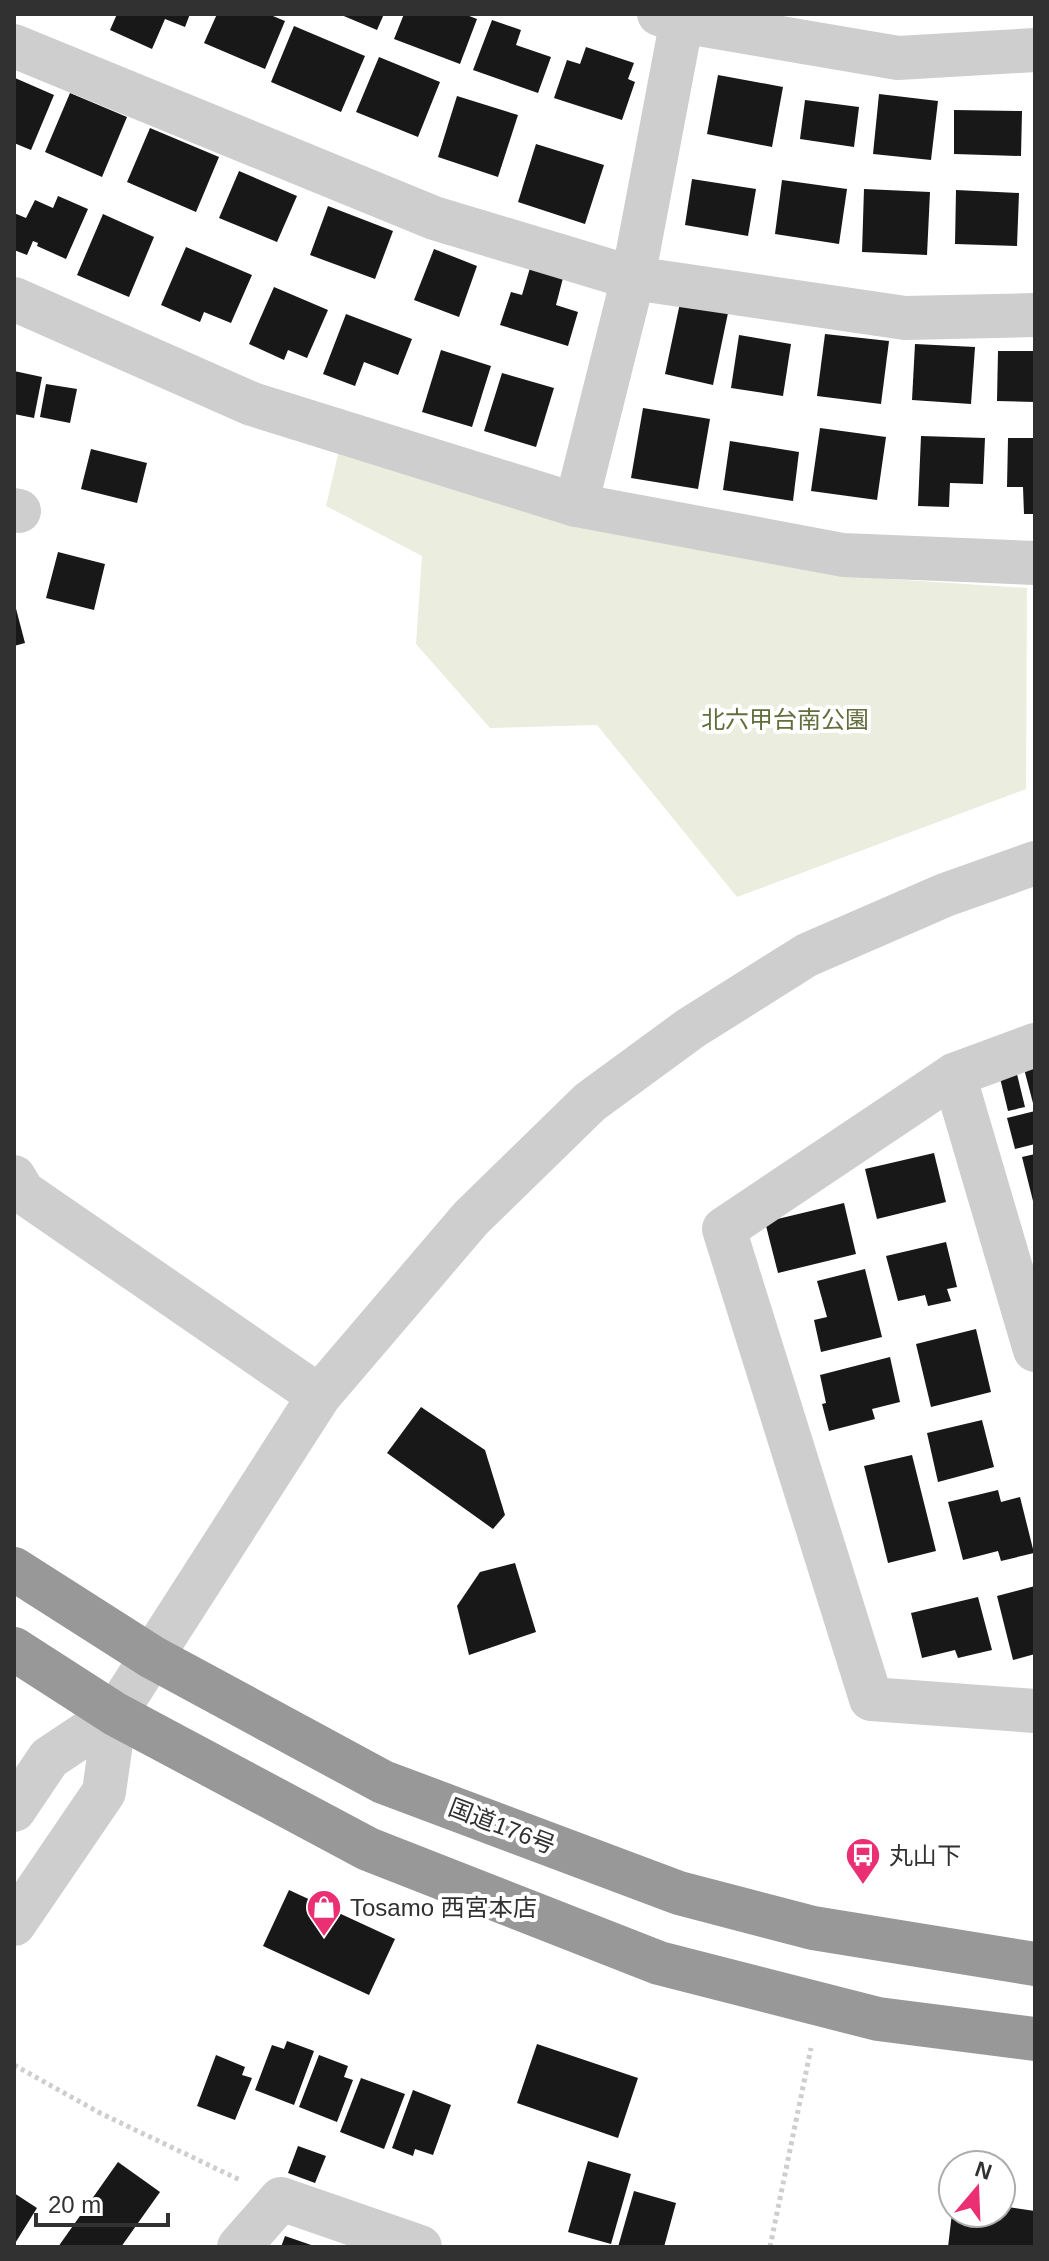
<svg xmlns="http://www.w3.org/2000/svg" width="1049" height="2261" viewBox="0 0 1049 2261" font-family="Helvetica,'Noto Sans JP',sans-serif">
<style>
.green{fill:#ebeede}
.building{fill:#181818}
.lines{fill:none;stroke-linecap:round;stroke-linejoin:round}
.path{stroke:#cecece;stroke-width:5;stroke-dasharray:4 4;stroke-linecap:butt}
.minor{stroke:#cecece;stroke-width:44}
.highway{stroke:#989898;stroke-width:44}
.labels{text-anchor:middle;dominant-baseline:central;stroke-width:8;stroke-linejoin:round;paint-order:stroke}
.park-label{font-size:24px;fill:#626e3c;stroke:#fff}
.street-label{font-size:24px;fill:#313131;stroke:#fff}
.poi-label{font-size:24px;fill:#313131;stroke:#fff;text-anchor:start}
</style>
<rect width="100%" height="100%" fill="#fff"/>
<!-- green -->
<polygon class="green" points="340,446 830,575 1027,588 1026,789 737,897 597,725 490,728 416,644 422,556 326,506"/>
<!-- building -->
<g class="building">
<polygon points="117,14 190,14 185,27 165,19 152,49 110,30"/>
<polygon points="217,14 268,14 285,21 265,69 204,43"/>
<polygon points="339,14 384,14 377,30"/>
<polygon points="404,14 464,14 477,19 460,64 394,39"/>
<polygon points="492,20 521,30 516,45 551,57 538,93 473,70"/>
<polygon points="294,26 365,56 341,112 271,82"/>
<polygon points="586,47 634,63 628,79 635,82 622,120 554,98 567,60 580,64"/>
<polygon points="379,57 440,82 418,137 356,112"/>
<polygon points="718,75 783,87 772,147 707,134"/>
<polygon points="15,78 54,95 31,150 14,143"/>
<polygon points="70,93 127,117 102,177 45,152"/>
<polygon points="879,94 938,101 931,160 873,154"/>
<polygon points="457,96 518,115 498,177 438,157"/>
<polygon points="805,100 859,107 854,147 800,139"/>
<polygon points="954,110 1022,111 1021,156 954,154"/>
<polygon points="150,128 219,157 196,212 127,182"/>
<polygon points="536,144 604,165 585,224 518,202"/>
<polygon points="239,171 297,196 277,242 219,218"/>
<polygon points="692,179 756,189 748,236 685,225"/>
<polygon points="782,180 847,189 839,244 775,234"/>
<polygon points="864,189 930,192 927,255 862,252"/>
<polygon points="956,190 1019,193 1017,246 955,244"/>
<polygon points="58,196 88,209 66,259 37,246 38,243 33,241 27,255 14,250 14,213 26,218 35,200 53,208"/>
<polygon points="328,206 393,231 375,279 310,255"/>
<polygon points="103,214 154,237 129,297 77,275"/>
<polygon points="186,247 252,275 231,323 204,312 200,322 161,305"/>
<polygon points="434,249 477,266 459,317 414,300"/>
<polygon points="530,268 563,278 556,305 578,312 568,346 500,325 511,292 522,295"/>
<polygon points="274,287 328,310 307,358 288,350 284,360 249,344"/>
<polygon points="680,303 728,313 713,385 665,374"/>
<polygon points="346,314 412,339 398,375 364,362 355,386 323,374"/>
<polygon points="825,334 889,341 881,404 817,396"/>
<polygon points="739,335 791,344 783,396 731,388"/>
<polygon points="915,344 975,347 971,404 912,400"/>
<polygon points="441,350 491,366 472,427 422,412"/>
<polygon points="998,351 1035,351 1035,402 997,401"/>
<polygon points="14,371 42,377 34,418 14,414"/>
<polygon points="502,373 554,388 536,447 484,431"/>
<polygon points="46,384 77,389 70,423 40,417"/>
<polygon points="643,408 710,419 698,489 631,478"/>
<polygon points="820,428 886,437 877,500 811,491"/>
<polygon points="921,436 985,438 983,484 950,483 949,507 918,506"/>
<polygon points="1008,438 1035,438 1035,514 1024,514 1023,487 1007,487"/>
<polygon points="730,441 799,452 793,501 723,490"/>
<polygon points="91,449 147,463 137,503 81,489"/>
<polygon points="58,552 105,564 94,610 46,598"/>
<polygon points="14,601 25,643 14,646"/>
<polygon points="1035,1062 1035,1107 1034,1107 1023,1065"/>
<polygon points="1016,1070 1025,1107 1008,1111 999,1074"/>
<polygon points="1035,1111 1035,1144 1015,1149 1007,1118"/>
<polygon points="934,1153 946,1202 877,1219 865,1169"/>
<polygon points="1035,1154 1035,1205 1034,1205 1022,1157"/>
<polygon points="844,1203 856,1254 778,1273 765,1222"/>
<polygon points="946,1242 957,1287 947,1289 951,1301 928,1306 925,1295 898,1301 886,1256"/>
<polygon points="865,1269 882,1337 821,1352 814,1320 827,1317 817,1281"/>
<polygon points="976,1329 991,1392 931,1407 916,1344"/>
<polygon points="890,1357 900,1402 872,1409 875,1419 829,1431 822,1404 826,1403 820,1375"/>
<polygon points="421,1407 485,1450 505,1515 493,1529 387,1453"/>
<polygon points="982,1420 994,1467 938,1482 927,1433"/>
<polygon points="912,1455 936,1551 888,1563 864,1466"/>
<polygon points="998,1490 1001,1502 1020,1497 1034,1553 1001,1561 998,1551 963,1560 948,1502"/>
<polygon points="515,1563 536,1632 469,1655 457,1606 480,1572"/>
<polygon points="1035,1586 1035,1654 1013,1660 997,1596"/>
<polygon points="978,1597 992,1650 958,1658 955,1650 922,1658 911,1613"/>
<polygon points="289,1890 395,1939 369,1995 263,1946"/>
<polygon points="287,2041 314,2051 294,2105 255,2090 272,2045 284,2049"/>
<polygon points="537,2044 638,2078 618,2138 517,2103"/>
<polygon points="216,2055 245,2067 242,2075 252,2078 235,2120 197,2106"/>
<polygon points="319,2055 348,2066 344,2077 353,2080 337,2122 299,2107"/>
<polygon points="361,2078 405,2094 384,2149 340,2132"/>
<polygon points="413,2090 451,2105 433,2155 415,2149 413,2156 392,2148"/>
<polygon points="298,2146 326,2156 315,2183 288,2173"/>
<polygon points="588,2161 631,2174 611,2244 568,2232"/>
<polygon points="118,2162 160,2192 121,2247 58,2247"/>
<polygon points="634,2191 676,2203 664,2247 618,2247"/>
<polygon points="14,2193 37,2208 14,2245"/>
<polygon points="1001,2206 1035,2211 1035,2247 948,2247 952,2213 1001,2213"/>
<polygon points="285,2236 317,2247 281,2247"/>
</g>
<g class="lines">
<!-- path -->
<g class="path">
<polyline points="14,2065 100,2113 240,2180"/>
<polyline points="770,2247 811,2048"/>
</g>
<!-- minor -->
<g class="minor">
<polyline points="659,14 681,21 898,58 1035,50"/>
<polyline points="14,46 434,218 633,278 905,318 1035,315"/>
<polyline points="14,299 252,404 576,505 843,555 1035,563"/>
<polyline points="576,505 633,278 683,14"/>
<polyline points="14,510 19,511"/>
<polyline points="1035,1045 954,1075 724,1229 871,1699 1035,1711"/>
<polyline points="954,1075 1035,1350"/>
<polyline points="14,1177 23,1192 319,1396"/>
<polyline points="14,1810 49,1758 115,1714 319,1396 471,1218 590,1102 691,1028 807,955 945,895 1035,863"/>
<polyline points="14,1924 104,1792 115,1714"/>
<polyline points="239,2247 281,2199 420,2247"/>
</g>
<!-- highway -->
<g class="highway">
<polyline points="14,1569 152,1657 383,1782 679,1893 813,1928 1035,1964"/>
<polyline points="14,1649 115,1714 368,1849 659,1963 878,2019 1035,2039"/>
</g>
</g>
<!-- icons -->
<defs>
<g id="bus-pin" transform="scale(1.8)"><path d="M0 17L-7.5 6A9.5 9.5 0 1 1 7.5 6Z" fill="#eb2f73" stroke="#fff"/><path d="M-5-6H5V4H4V6H2V4H-2V6H-4V4H-5ZM-3.5-4V0h7V-4ZM-3.5 1.2v1.5H-2V1.2ZM2 1.2v1.5H3.5V1.2Z" fill="#fff"/></g>
<g id="shop-pin" transform="scale(1.8)"><path d="M0 17L-7.5 6A9.5 9.5 0 1 1 7.5 6Z" fill="#eb2f73" stroke="#fff"/><path d="M-5-2.5h2.3a2.7 3.5 0 0 1 5.4 0H5L5.5 6h-11ZM-1.5-2.5h3a1.5 2.3 0 0 0-3 0Z" fill="#fff"/></g>
</defs>
<g fill-rule="evenodd">
<use href="#bus-pin" x="863" y="1855"/>
<use href="#shop-pin" x="324" y="1907"/>
</g>
<g class="labels">
<!-- park labels -->
<g class="park-label">
<text x="785" y="719">北六甲台南公園</text>
</g>
<!-- street labels -->
<g class="street-label">
<text transform="translate(502 1826) rotate(21)">国道176号</text>
</g>
<!-- poi labels -->
<g class="poi-label">
<text x="889" y="1855">丸山下</text>
<text x="350" y="1907">Tosamo 西宮本店</text>
</g>
</g>
<!-- border -->
<rect width="1049" height="2261" fill="none" stroke="#313131" stroke-width="32"/>
<!-- north arrow -->
<g transform="translate(977 2189) rotate(19)"><circle r="38" fill="#ffffff" stroke="#adadad" stroke-width="2"/>
<path d="M0-6L14 30L0 20L-14 30Z" fill="#eb2f73"/>
<text y="-12" font-size="22" font-weight="bold" text-anchor="middle" fill="#313131">N</text>
</g>
<!-- scale -->
<path d="M36 2213v12h132v-12" fill="none" stroke="#313131" stroke-width="4"/>
<text x="48" y="2213" font-size="24" fill="#313131" stroke="#ffffff" stroke-width="6" paint-order="stroke">20 m</text>
</svg>
